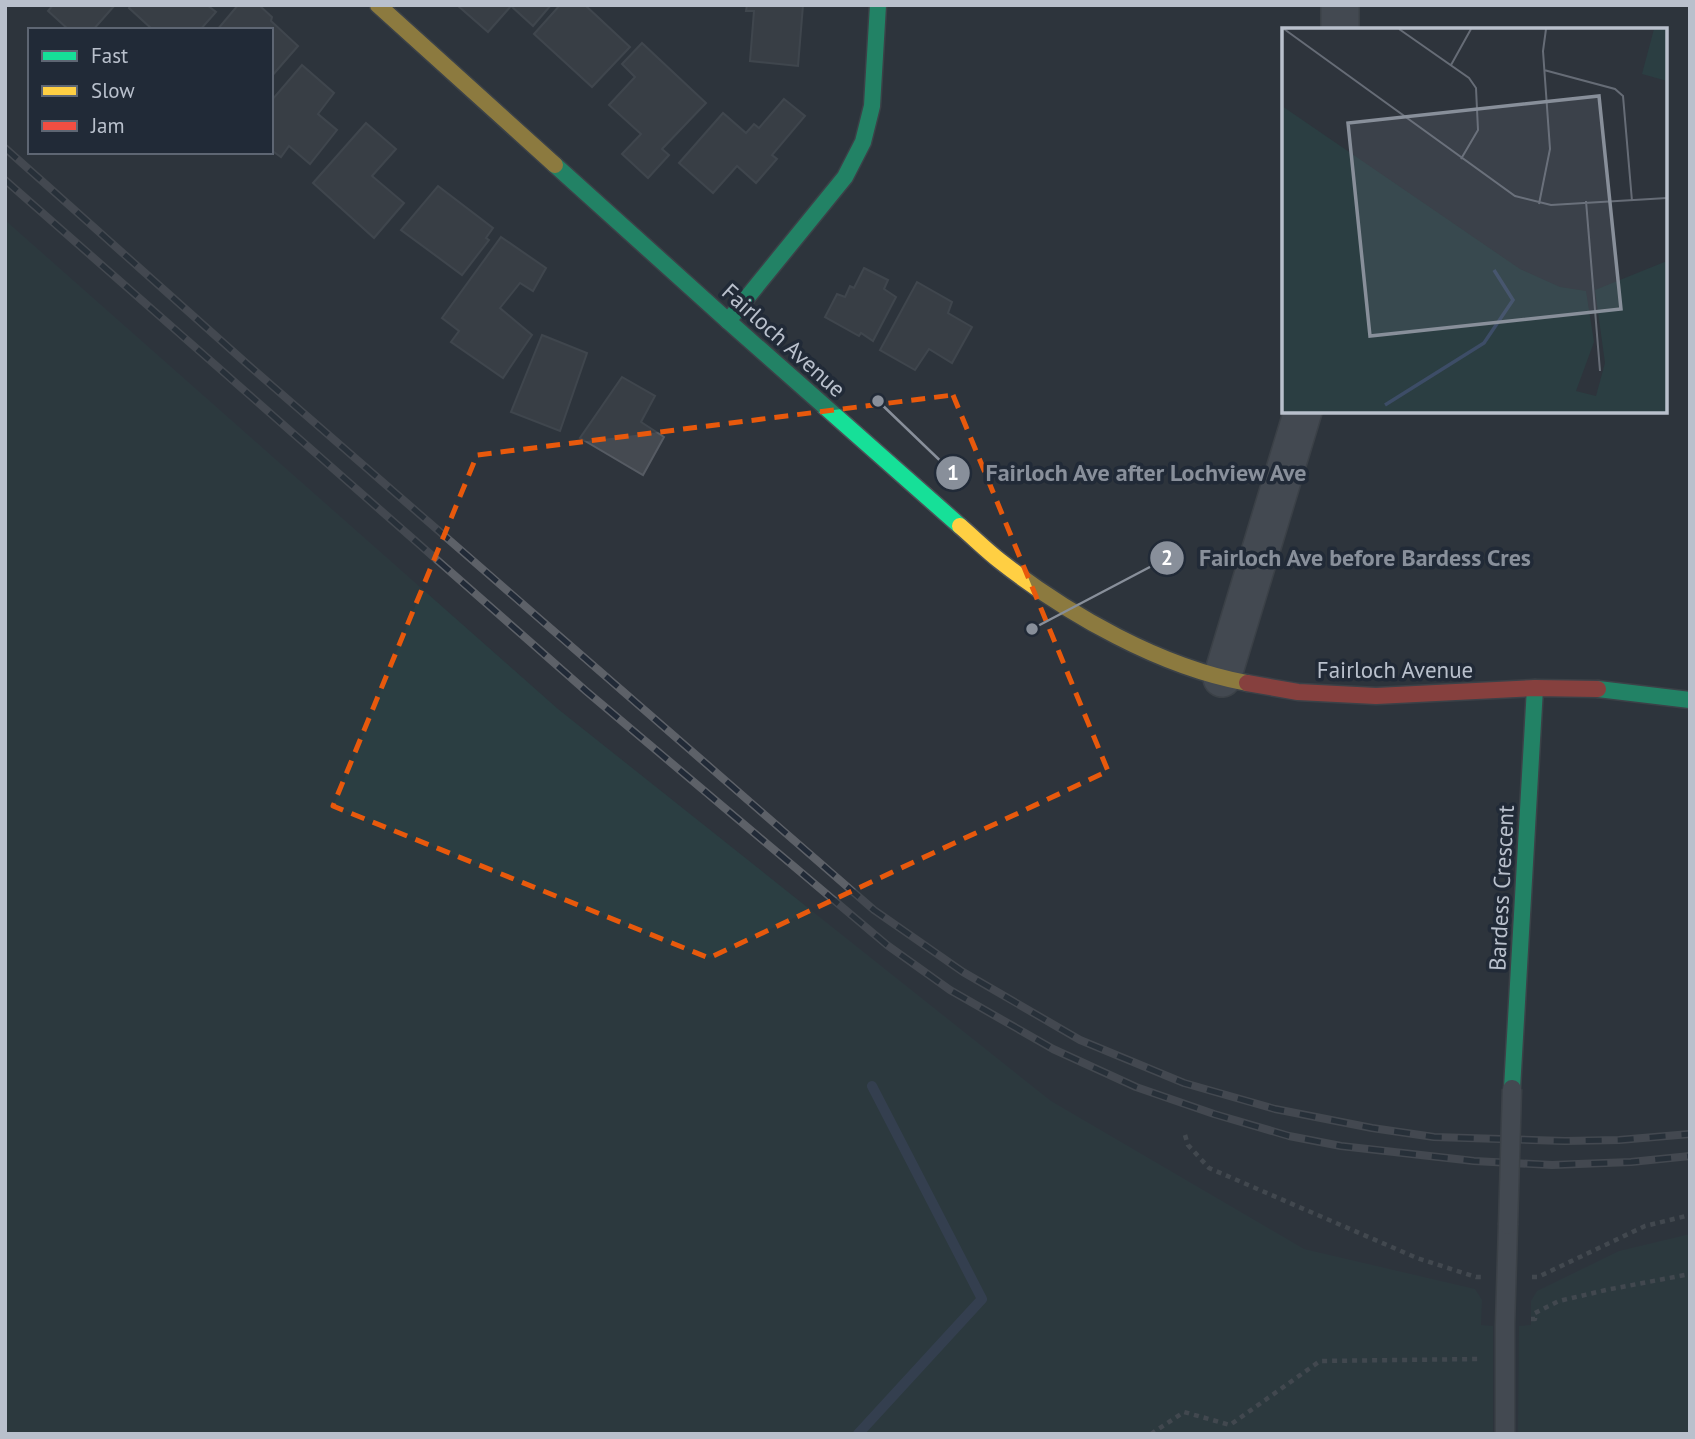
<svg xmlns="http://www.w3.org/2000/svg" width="1695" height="1439" viewBox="0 0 1695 1439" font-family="'PT Sans',sans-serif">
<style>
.green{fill:#2b3e42}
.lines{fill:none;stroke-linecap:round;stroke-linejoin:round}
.stream{stroke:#3d4d67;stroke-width:10}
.building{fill:#454a51;stroke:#565b63;stroke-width:2}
.lane-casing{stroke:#4c5056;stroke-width:21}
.street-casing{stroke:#4c5056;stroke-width:40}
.fast-casing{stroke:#4c5056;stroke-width:19}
.slow-casing{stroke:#4c5056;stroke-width:19}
.jam-casing{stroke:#4c5056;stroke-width:19}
.path{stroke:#5b6167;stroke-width:4.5;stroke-dasharray:5 5;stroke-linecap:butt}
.lane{stroke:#5e626a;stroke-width:18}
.street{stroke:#5e626a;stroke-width:37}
.fast{stroke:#16e098;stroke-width:16}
.slow{stroke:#ffcf43;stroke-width:16}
.jam{stroke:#f24e42;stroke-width:16}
.rail-casing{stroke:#5d6168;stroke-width:8}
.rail{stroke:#212a37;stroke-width:5;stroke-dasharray:16;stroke-linecap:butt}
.lane-bridge-casing{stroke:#4c5056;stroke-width:21;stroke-linecap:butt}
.lane-bridge{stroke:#5e626a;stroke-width:18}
.marked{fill:none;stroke:#e8590c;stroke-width:5;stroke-dasharray:14 9;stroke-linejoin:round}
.labels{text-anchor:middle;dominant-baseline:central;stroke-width:7;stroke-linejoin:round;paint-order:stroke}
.street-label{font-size:23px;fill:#b9c0cc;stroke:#212a37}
.inset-river{fill:none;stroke:#3d4d67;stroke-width:3.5}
.inset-road{fill:none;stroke:#666c76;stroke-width:2}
.view{fill:#888f9a;fill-opacity:0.15;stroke:#888f9a;stroke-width:3.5}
.inset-edge{fill:none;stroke:#b9c0cc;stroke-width:3.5}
.leader{fill:none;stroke:#888f9a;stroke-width:2.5}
.callout-dot{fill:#888f9a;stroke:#212a37;stroke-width:2.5}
.mark-label{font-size:21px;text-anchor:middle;font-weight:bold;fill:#fff}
.callout-label{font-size:24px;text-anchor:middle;font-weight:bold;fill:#888f9a;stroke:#212a37;stroke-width:7;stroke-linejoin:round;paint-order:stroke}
</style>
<rect width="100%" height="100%" fill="#2e343c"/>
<!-- green -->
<g class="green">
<polygon points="5,220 558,709 1051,1101 1304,1249 1475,1289 1482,1300 1481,1325 1493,1326 1493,1434 5,1434"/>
<polygon points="1690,1234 1690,1434 1518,1434 1519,1326 1531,1325 1531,1301 1537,1291 1619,1251"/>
</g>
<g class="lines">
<!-- stream -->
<polyline class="stream" points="858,1434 982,1299 872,1086"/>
</g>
<!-- building -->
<g class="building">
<polygon points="53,5 115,5 93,30 69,30 48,11"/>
<polygon points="131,5 207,5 216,12 200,30 153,30 129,8"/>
<polygon points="238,5 259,5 272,17 271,21 298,46 271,77 271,30 217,30"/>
<polygon points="457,5 551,5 533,26 511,6 488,32"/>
<polygon points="560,5 585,5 630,47 592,87 534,34"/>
<polygon points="747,5 803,5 798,66 750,61 754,11 746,11"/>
<polygon points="642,43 706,103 662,149 669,155 648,178 622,154 641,134 609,105 635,77 622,64"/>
<polygon points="302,65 334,93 318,114 337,130 310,164 289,146 281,157 271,150 271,101"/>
<polygon points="784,99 805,116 772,155 777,159 756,183 737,166 713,193 679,163 723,113 746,133 754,124 759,128"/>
<polygon points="366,123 396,149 372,176 404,203 374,238 313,183"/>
<polygon points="438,186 493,228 486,238 489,240 462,275 401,230"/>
<polygon points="501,237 546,268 533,291 520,283 500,308 532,335 503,378 451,342 459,331 442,318"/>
<polygon points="864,268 888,280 884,289 896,297 873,341 861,333 859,336 825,317 837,294 845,297 850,286 854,288"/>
<polygon points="917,282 952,302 948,313 972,327 952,363 929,349 915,370 880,350"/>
<polygon points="542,335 587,353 560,431 511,412"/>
<polygon points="622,377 655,396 641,422 664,437 643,475 580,438"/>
</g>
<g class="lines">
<!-- lane casing -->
<g class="lane-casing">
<polyline id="lane" points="1505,1434 1505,1325 1508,1225"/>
</g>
<!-- street casing -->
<g class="street-casing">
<g id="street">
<polyline points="1340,30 1340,5"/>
<polyline points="1222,678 1303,411"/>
</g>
</g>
<!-- fast casing -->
<g class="fast-casing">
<g id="fast">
<polyline points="555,165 728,321 960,526"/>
<polyline points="728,321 845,177 863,142 872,106 878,5"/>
<polyline points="1598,689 1690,700"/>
<polyline points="1512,1089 1535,688"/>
</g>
</g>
<!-- slow casing -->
<g class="slow-casing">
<g id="slow">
<polyline points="378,5 555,165"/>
<path d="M960 526C974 538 986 550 1000 561 1069 615 1160 667 1247 683"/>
</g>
</g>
<!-- jam casing -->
<g class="jam-casing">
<polyline id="jam" points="1247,683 1298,692 1376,696 1535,688 1598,689"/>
</g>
<!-- path -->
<g class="path">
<polyline points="1185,1135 1188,1145 1209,1168 1417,1258 1476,1277 1481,1277"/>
<polyline points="1532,1277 1538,1277 1645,1226 1690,1215"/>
<polyline points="1531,1319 1535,1319 1535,1313 1559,1301 1606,1290 1690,1274"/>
<polyline points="1151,1434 1184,1412 1230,1425 1320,1361 1480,1359"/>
</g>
<!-- lane -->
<use href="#lane" class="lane"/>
<!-- street -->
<use href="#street" class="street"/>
<!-- fast -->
<use href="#fast" class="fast"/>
<!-- slow -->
<use href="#slow" class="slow"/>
<!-- jam -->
<use href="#jam" class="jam"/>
<!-- rail casing -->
<g class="rail-casing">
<g id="rail">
<polyline points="5,148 246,363 874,910 963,972 1080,1040 1184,1083 1275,1109 1372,1128 1434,1137 1565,1141 1619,1140 1690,1134"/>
<polyline points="5,180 586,691 887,945 950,990 1053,1049 1136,1087 1214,1114 1289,1136 1341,1146 1474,1161 1552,1165 1631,1162 1690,1156"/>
</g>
</g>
<!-- rail -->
<use href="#rail" class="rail"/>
<!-- lane-bridge casing -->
<g class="lane-bridge-casing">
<polyline id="lane-bridge" points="1508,1225 1512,1089"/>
</g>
<!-- lane-bridge -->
<use href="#lane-bridge" class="lane-bridge"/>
</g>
<!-- marked area -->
<path d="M0 0H1695V1439H0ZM953 395 1108 771 709 958 333 806 477 455Z" fill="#2e343c" fill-opacity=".55" fill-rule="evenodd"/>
<path class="marked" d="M953 395 1108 771 709 958 333 806 477 455Z"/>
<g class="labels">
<!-- street labels -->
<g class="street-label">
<text transform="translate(784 340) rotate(42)">Fairloch Avenue</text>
<text x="1395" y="669">Fairloch Avenue</text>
<text transform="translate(1501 888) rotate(-87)">Bardess Crescent</text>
</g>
</g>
<!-- overview -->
<g transform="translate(1282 28)">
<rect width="385" height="385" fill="#2e343c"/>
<path d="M372 1H385V53L360 46ZM0 78 238 241 278 259 304 263 312 314 294 363 314 368 323 335 313 262 385 233V384H0Z" fill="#2b3e42"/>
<path class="inset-river" d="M103 377 202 315 231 272 212 242"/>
<path class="inset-road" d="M2 1 233 168 269 177 385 170M117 1 187 50 194 60 196 102 179 131M169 37 189 1M262 42 333 61 341 68 350 173M304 173 318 343M257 176 268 121 261 23 264 1"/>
<path class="view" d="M317 68 339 281 88 308 66 95Z"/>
<rect width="385" height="385" class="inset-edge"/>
</g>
<!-- callouts -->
<path class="leader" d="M878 401L953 473M1032 629L1167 558"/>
<g class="callout-dot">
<circle cx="878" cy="401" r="7"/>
<circle cx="1032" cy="629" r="7"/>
<circle cx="953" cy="473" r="18"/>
<circle cx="1167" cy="558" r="18"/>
</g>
<g class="mark-label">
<text x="953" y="480">1</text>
<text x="1167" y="565">2</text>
</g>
<g class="callout-label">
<text x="1146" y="481">Fairloch Ave after Lochview Ave</text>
<text x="1365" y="566">Fairloch Ave before Bardess Cres</text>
</g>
<!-- border -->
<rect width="1695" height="1439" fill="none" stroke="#b9c0cc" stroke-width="14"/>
<!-- legend -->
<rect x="28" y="28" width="245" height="126" fill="#212a37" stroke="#5e6673" stroke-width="2"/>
<rect x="42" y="51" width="35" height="10" fill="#16e098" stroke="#5e6673" stroke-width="2"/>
<text x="91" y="63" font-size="21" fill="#b9c0cc">Fast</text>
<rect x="42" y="86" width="35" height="10" fill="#ffcf43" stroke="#5e6673" stroke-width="2"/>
<text x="91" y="98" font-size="21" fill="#b9c0cc">Slow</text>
<rect x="42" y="121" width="35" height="10" fill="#f24e42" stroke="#5e6673" stroke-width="2"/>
<text x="91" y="133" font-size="21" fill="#b9c0cc">Jam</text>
</svg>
